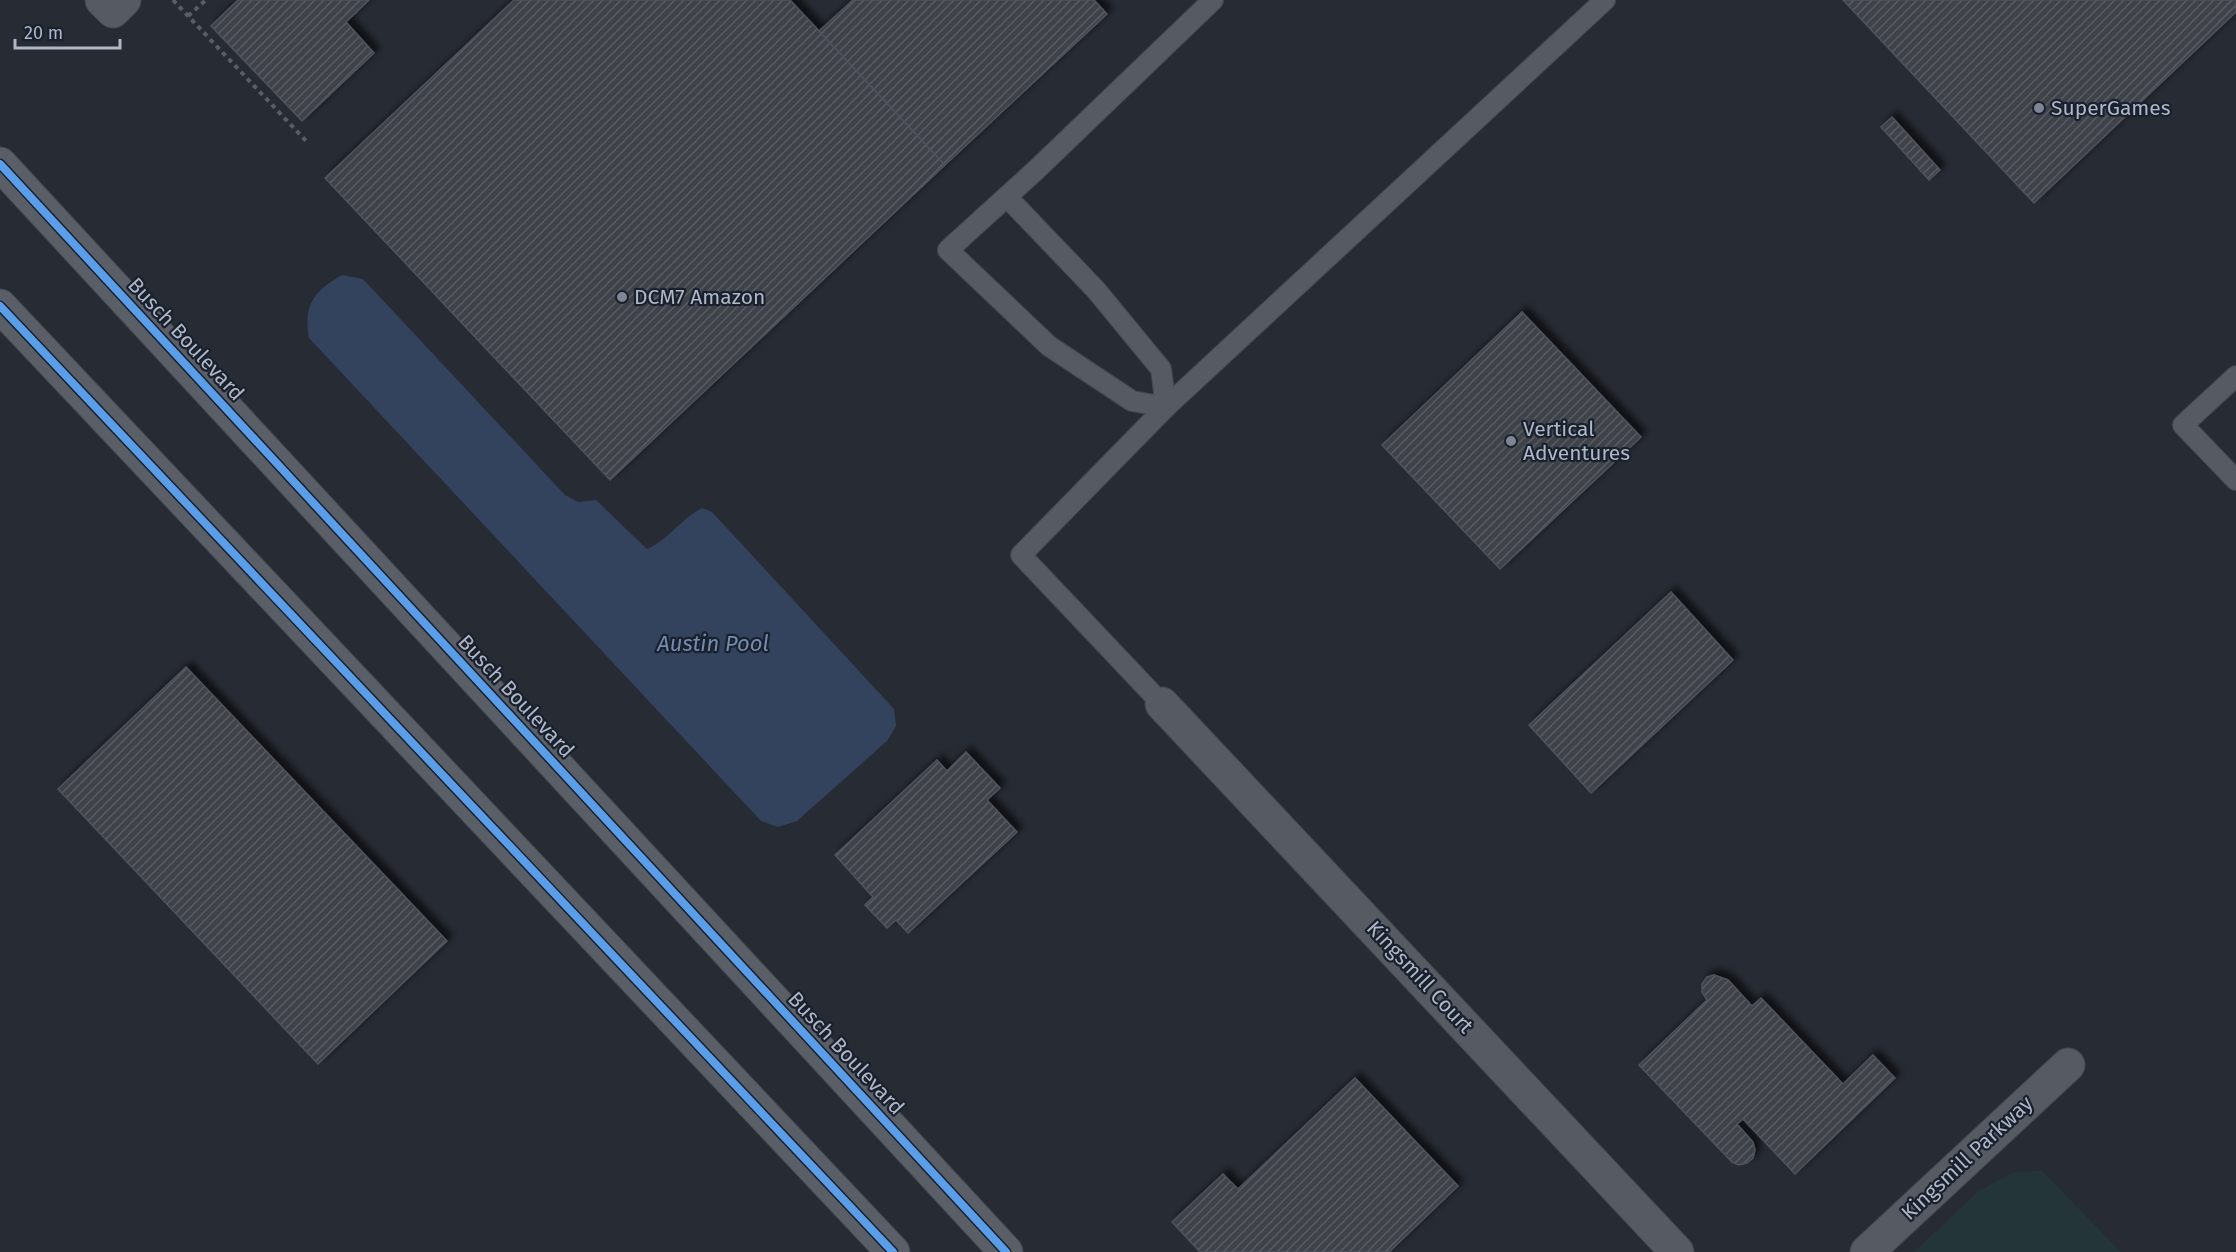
<svg xmlns="http://www.w3.org/2000/svg" width="2236" height="1252" viewBox="0 0 2236 1252" font-family="'Fira Sans',sans-serif">
<style>
.green{fill:#233539}
.water{fill:#33425d}
.building{fill:url(#building-hatch);stroke:#4e535c;stroke-width:1.5;filter:url(#shadow)}
.lines{fill:none;stroke-linecap:round;stroke-linejoin:round}
.lane-casing{stroke:#44474e;stroke-width:22}
.street-casing{stroke:#44474e;stroke-width:35}
.secondary-casing{stroke:#44474e;stroke-width:35}
.path{stroke:#595e65;stroke-width:4;stroke-dasharray:4.5 4.5;stroke-linecap:butt}
.lane{stroke:#565a62;stroke-width:20}
.street{stroke:#565a62;stroke-width:33}
.secondary{stroke:#5a5e67;stroke-width:33}
.cycleway-casing{stroke:#1a212e;stroke-width:11}
.cycleway{stroke:#5a9eea;stroke-width:8}
.poi-dot{fill:#7f8593;stroke:#1a212e;stroke-width:2}
.labels{text-anchor:middle;dominant-baseline:central;stroke-width:4.5;stroke-linejoin:round;paint-order:stroke}
.poi-label{font-size:21px;fill:#afb6c6;stroke:#1a212e;text-anchor:start}
.street-label{font-size:21px;fill:#afb6c6;stroke:#1a212e}
.water-label{font-size:22px;font-style:italic;fill:#768baf;stroke:#1a212e}
</style>
<defs>
<pattern id="building-hatch" width="6" height="6" patternUnits="userSpaceOnUse" patternTransform="scale(1.5)"><rect width="6" height="6" fill="#3f434a"/><path d="M-1 1l2-2M0 6l6-6M5 7l2-2" fill="none" stroke="#585c63"/></pattern>
<filter id="shadow"><feDropShadow dx="5.5" dy="-5.5" stdDeviation="3" flood-color="#0009"/></filter>
</defs>
<rect width="100%" height="100%" fill="#272b33"/>
<!-- green -->
<polygon class="green" points="2042,1171 2121,1252 1914,1252 1978,1191 2014,1172"/>
<!-- water -->
<path class="water" d="M342 275 363 279 565 495 578 502 596 500 647 549C668 540 681 519 702 508L712 512 894 709 896 726 887 741 797 821 778 827 761 821 309 338C303 305 314 291 342 275Z"/>
<!-- building -->
<g class="building">
<polygon points="238,0 369,0 346,22 374,53 302,121 211,26"/>
<polygon points="514,0 790,0 945,165 610,480 325,178"/>
<polygon points="853,0 1094,0 1107,14 945,165 819,31"/>
<polygon points="1843,0 2236,0 2236,12 2034,203"/>
<polygon points="1892,117 1940,170 1929,180 1881,127"/>
<polygon points="1522,312 1641,437 1500,569 1382,445"/>
<polygon points="1671,592 1733,660 1591,793 1529,725"/>
<polygon points="186,667 447,941 318,1064 58,789"/>
<polygon points="966,752 1000,788 987,800 1017,832 908,933 896,920 887,928 865,905 873,897 835,855 937,760 947,771"/>
<polygon points="1714,975 1728,980 1752,1006 1761,998 1843,1084 1873,1055 1895,1078 1795,1174 1743,1119 1737,1124 1753,1142 1755,1150 1753,1158 1747,1163 1739,1165 1732,1162 1639,1065 1707,1000 1702,992 1702,984 1707,977"/>
<polygon points="1355,1078 1458,1186 1389,1252 1200,1252 1172,1222 1223,1174 1238,1189"/>
</g>
<g class="lines">
<!-- lane casing -->
<g class="lane-casing">
<g id="lane">
<polyline points="1007,197 1096,290 1161,369 1166,407 1132,401 1049,346 948,250 1036,170 1213,0"/>
<polyline points="2236,376 2183,425 2236,480"/>
<polyline points="1162,704 1021,555 1166,407 1605,0"/>
</g>
</g>
<!-- street casing -->
<g class="street-casing">
<g id="street">
<polyline points="102,0 113,11 124,0"/>
<polyline points="1162,704 1677,1252"/>
<polyline points="1867,1252 2068,1065"/>
</g>
</g>
<!-- secondary casing -->
<g class="secondary-casing">
<g id="secondary">
<polyline points="0,164 1006,1252"/>
<polyline points="0,306 893,1252"/>
</g>
</g>
<!-- path -->
<g class="path">
<polyline points="173,0 309,144"/>
<polyline points="188,16 206,0"/>
</g>
<!-- lane -->
<use href="#lane" class="lane"/>
<!-- street -->
<use href="#street" class="street"/>
<!-- secondary -->
<use href="#secondary" class="secondary"/>
<!-- cycleway casing -->
<g class="cycleway-casing">
<g id="cycleway">
<polyline points="0,164 1006,1252"/>
<polyline points="0,306 893,1252"/>
</g>
</g>
<!-- cycleway -->
<use href="#cycleway" class="cycleway"/>
</g>
<!-- markers -->
<g class="poi-dot">
<circle cx="2039" cy="108" r="6"/>
<circle cx="622" cy="297" r="6"/>
<circle cx="1511" cy="441" r="6"/>
</g>
<g class="labels">
<!-- poi labels -->
<g class="poi-label">
<text x="2051" y="108">SuperGames</text>
<text x="634" y="297">DCM7 Amazon</text>
<text x="1523" y="429">Vertical<tspan x="1523" dy="24">Adventures</tspan></text>
</g>
<!-- street labels -->
<g class="street-label">
<text transform="translate(186 339) rotate(47)">Busch Boulevard</text>
<text transform="translate(516 696) rotate(47)">Busch Boulevard</text>
<text transform="translate(1420 977) rotate(47)">Kingsmill Court</text>
<text transform="translate(846 1053) rotate(47)">Busch Boulevard</text>
<text transform="translate(1967 1158) rotate(-43)">Kingsmill Parkway</text>
</g>
<!-- water labels -->
<g class="water-label">
<text x="713" y="643">Austin Pool</text>
</g>
</g>
<!-- scale -->
<path d="M15 39v9h105v-9" fill="none" stroke="#afb6c6" stroke-width="3"/>
<text x="24" y="39" font-size="18" fill="#afb6c6" stroke="#1a212e" stroke-width="4.5" paint-order="stroke">20 m</text>
</svg>
